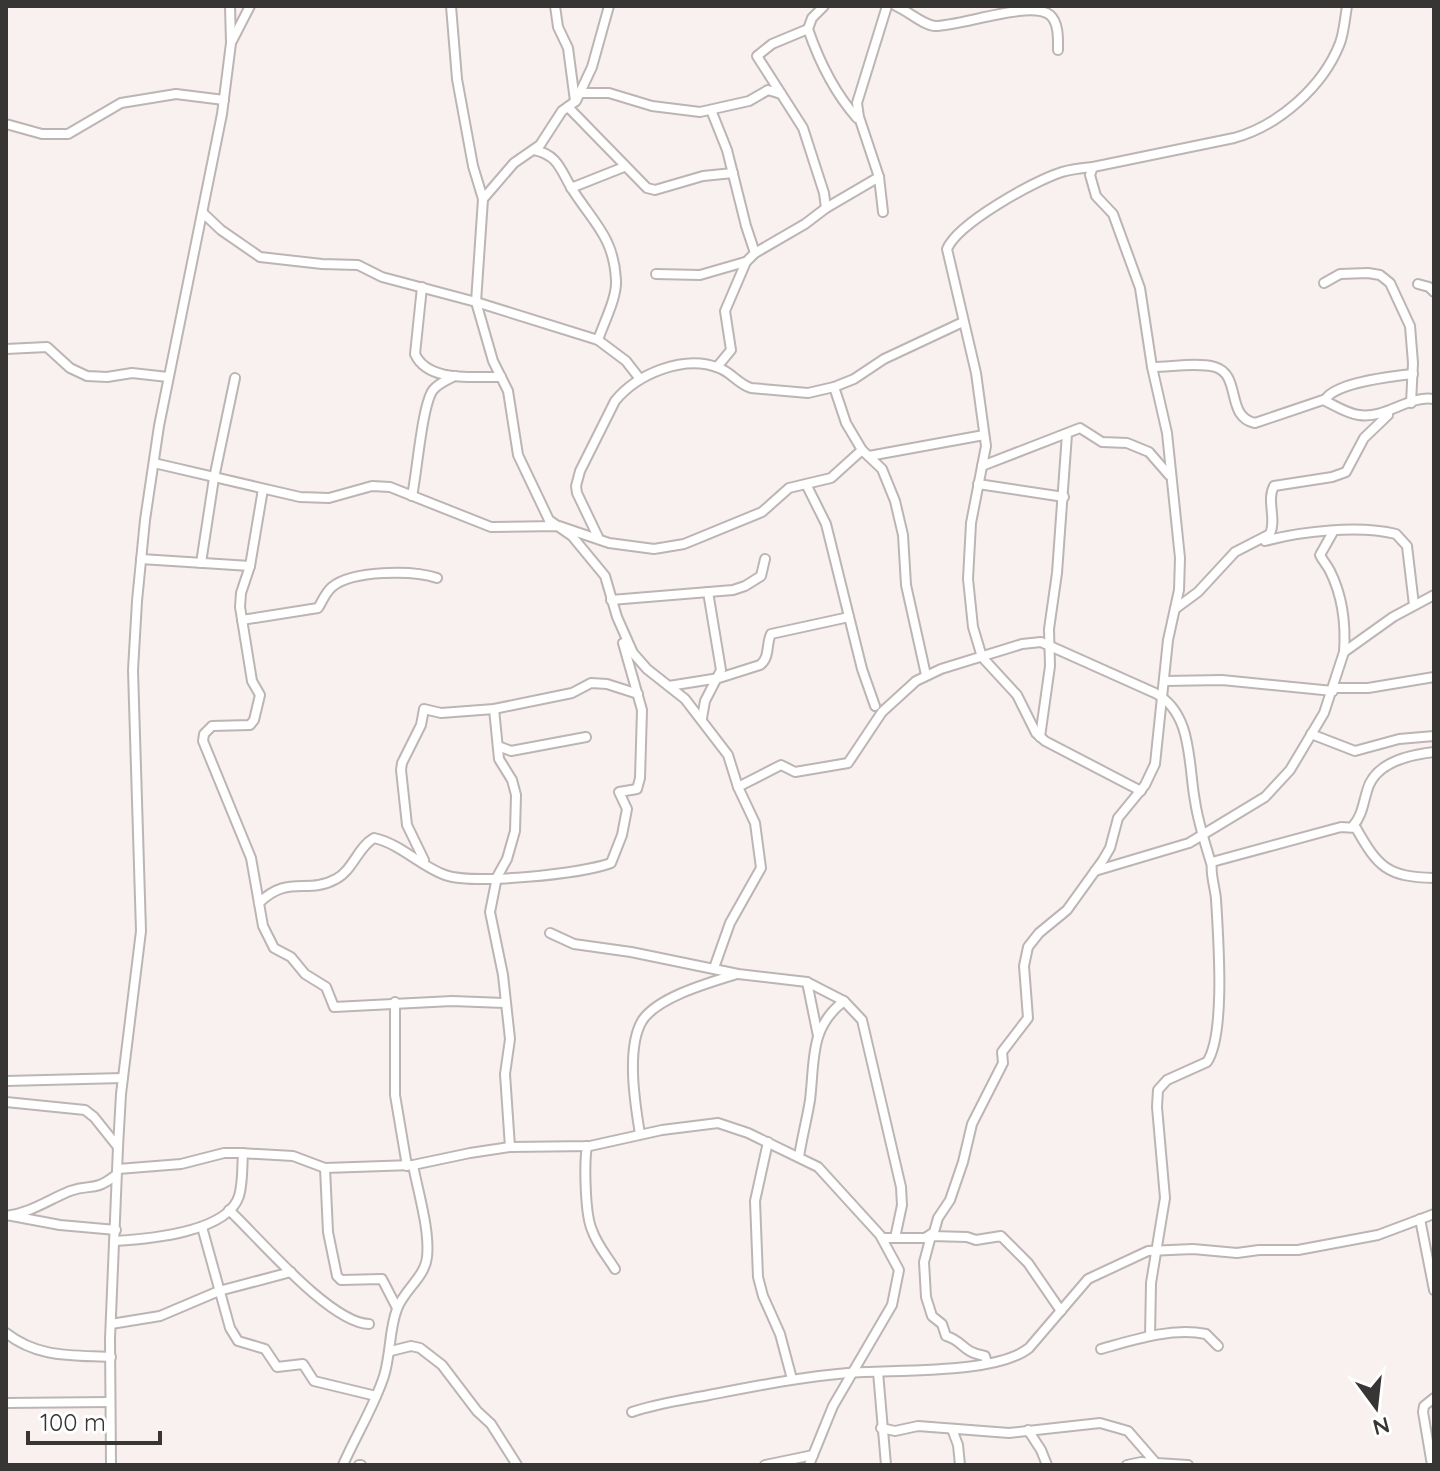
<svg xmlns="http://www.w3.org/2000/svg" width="1440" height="1471" viewBox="0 0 1440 1471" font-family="Quicksand,sans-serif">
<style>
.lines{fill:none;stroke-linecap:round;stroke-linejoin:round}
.street-casing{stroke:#bcb5b3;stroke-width:12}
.street{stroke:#fff;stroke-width:8}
</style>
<rect width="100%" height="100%" fill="#f8f1ef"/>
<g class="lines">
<!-- street casing -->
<g class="street-casing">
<g id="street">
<polyline points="451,6 457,79 473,166 483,199 476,302 493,361 508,391 518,455 549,520 572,536 605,576 617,617 633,653 647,669 685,699 728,755 738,787 755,823 761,868 730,923 714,968"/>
<polyline points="555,6 558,27 568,48 575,101"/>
<path d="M824 6 812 18 808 29C819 61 834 92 857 118"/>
<path d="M896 6C908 11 923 25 935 26 962 26 1030 0 1050 15 1059 23 1058 39 1058 50"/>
<polyline points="808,29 772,44 757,56 803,128 824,193 826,208"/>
<polyline points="232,41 250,6"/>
<polyline points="580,93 609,93 652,106 700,112 749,101 768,90 781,94"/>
<polyline points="568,107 647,188 655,190 703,176 733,173"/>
<polyline points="711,110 727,150 746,226 755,253"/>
<polyline points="6,124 42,134 68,134 121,103 176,94 224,100"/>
<path d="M534 150C560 155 561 173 574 192 595 224 614 239 616 280 617 298 604 322 598 340"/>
<path d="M1093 167C1082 168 1072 169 1062 172 1034 181 958 223 947 249L976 373 986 446 971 523 968 579 973 627 982 657 1017 695 1036 733 1045 741 1141 791"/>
<polyline points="571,188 624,167"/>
<polyline points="483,199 514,163 540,145 562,111 576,101 592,67 609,6"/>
<polyline points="883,212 879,177 859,117 857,103 887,6"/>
<polyline points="203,213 221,230 260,257 322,264 358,265 382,277 476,302 598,340 626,361 640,379"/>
<polyline points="656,274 700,275 745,262"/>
<polyline points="1324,283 1340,274 1368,273 1380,275 1390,283 1410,326 1413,363 1411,403"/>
<polyline points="1418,284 1429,287 1434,292"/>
<path d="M422 287 415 354C428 383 474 376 501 377"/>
<polyline points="6,349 47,347 70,368 87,376 107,377 132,373 168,377"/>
<polyline points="717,367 731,350 725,311 746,262 755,253 805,224 826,208 879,177"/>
<path d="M1152 367C1171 367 1197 362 1215 367 1242 375 1225 417 1255 423L1323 400C1335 405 1345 413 1359 415 1387 419 1408 395 1434 399"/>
<polyline points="834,387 846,423 862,450 882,469 895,501 903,535 906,585 926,675"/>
<path d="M1325 400C1334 383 1393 376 1413 374"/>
<polyline points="869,456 984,435"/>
<polyline points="154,463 300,497 329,498 372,486 390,487 491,527 559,526 609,543 654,549 684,544 762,512 789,488 831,478 862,450"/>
<polyline points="982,466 1080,428 1102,442 1127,443 1149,452 1169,475"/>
<polyline points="806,484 826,524 862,669 875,706"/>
<polyline points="978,484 1064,497"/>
<polyline points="263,489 250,566 241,593 240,607 252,681 260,695 254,720 250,725 212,726 204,734 203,741 251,858 263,926 274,948 291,957 305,974 326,987 334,1007 452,1001 504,1003"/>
<path d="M412 496C417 473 422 405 433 390 439 383 447 380 455 376"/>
<path d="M1333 532 1320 555C1323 561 1327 565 1330 571 1343 597 1346 624 1344 652"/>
<path d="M599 539 577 493 576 486 580 471 615 401C637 374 684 354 719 368 731 372 738 384 751 388L808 393 834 387 854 379 884 359 963 322"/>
<path d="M1265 541C1302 531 1359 525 1396 534L1407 546 1414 605"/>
<polyline points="141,559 250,566"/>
<polyline points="201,563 214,478 235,378"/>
<polyline points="611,600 733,590 745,586 761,576 765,559"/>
<path d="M1175 609 1198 592 1235 552 1270 534C1277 518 1266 501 1274 486L1332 477 1346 472 1364 438 1388 415"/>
<path d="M242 620 318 608C322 602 325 593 332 587 352 570 413 570 437 578"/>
<polyline points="1165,681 1222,680 1333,691"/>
<path d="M669 686 719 678 760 665C770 658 766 644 771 634L849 617"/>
<polyline points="1334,688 1368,688 1434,677"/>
<polyline points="494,709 499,759 512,780 516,795 515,831 507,859 497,877 490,912 503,975 510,1039 505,1074 510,1147"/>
<polyline points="702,718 705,701 721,670 708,592"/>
<polyline points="1311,734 1355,751 1399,739 1434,736"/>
<polyline points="1040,737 1050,666 1049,629 1057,573 1067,434"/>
<polyline points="498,746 511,751 586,737"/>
<path d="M738 787 781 765 795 772 848 763 882 712 916 681 941 669 1022 644 1041 642 1155 693C1193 713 1188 764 1195 801 1198 822 1205 843 1211 863"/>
<path d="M1353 826C1362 816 1363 804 1367 791 1374 763 1407 755 1434 752"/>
<polyline points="424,860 407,825 401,770 402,763 421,725 424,709 441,713 494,709 572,693 591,683 607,684 638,694"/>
<polyline points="1095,871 1189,843 1265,797 1290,770 1324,713 1344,652 1393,617 1434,595"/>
<path d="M259 903C288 874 307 895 336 879 353 870 358 847 374 838 401 844 420 866 445 875 474 885 581 874 611 863L622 835 627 809 619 792 637 789 640 778 642 710 623 643"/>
<polyline points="550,933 574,944 631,952 738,974 807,982 844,1001 862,1020 901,1187 902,1205 895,1238"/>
<polyline points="807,982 818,1036"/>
<polyline points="395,1002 395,1095 407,1166"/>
<polyline points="6,1081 123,1078"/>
<polyline points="6,1102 85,1110 94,1117 118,1147"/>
<path d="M640 1134C635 1104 626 1048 642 1021 657 997 711 982 737 974"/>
<polyline points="768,1142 755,1201 758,1277 763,1296 780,1334 792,1379"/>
<path d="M587 1146C584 1163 585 1215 592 1230 597 1245 607 1256 615 1269"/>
<path d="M799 1157C802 1137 807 1119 810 1100 815 1060 809 1028 844 1001"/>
<polyline points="325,1168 328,1232 337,1276 341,1280 382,1279 397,1308"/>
<polyline points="118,1169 181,1164 224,1153 240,1153 293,1156 325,1168 413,1165 470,1153 510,1147 590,1146 662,1130 718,1123 748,1133 818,1167 880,1235 899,1270 892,1305 833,1406 809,1465"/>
<path d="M229 1210C259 1238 330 1323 369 1324"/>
<path d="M6 1216C30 1213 48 1200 70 1191 91 1183 93 1193 116 1175"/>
<polyline points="12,1216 60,1225 116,1230"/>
<polyline points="1420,1219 1434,1290"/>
<polyline points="202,1227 230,1328 238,1341 265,1349 277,1367 303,1364 314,1381 376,1396"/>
<path d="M883 1238H925L934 1232 938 1218 950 1200 963 1162 972 1124 1003 1063 1002 1052 1028 1018 1024 966 1028 947 1039 933 1067 910 1103 860 1110 848 1118 818 1145 785 1155 764 1168 640 1179 590 1180 558 1167 433 1152 367 1140 288 1113 214 1096 196 1090 175 1093 167 1234 138C1278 126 1323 87 1340 43 1344 32 1345 18 1347 6"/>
<path d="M115 1241C147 1239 227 1233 239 1196 243 1183 242 1166 243 1153"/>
<polyline points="111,1324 160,1316 219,1291 291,1272"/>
<path d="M6 1333C38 1358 71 1355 111 1357"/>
<path d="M1150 1336 1151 1283 1165 1198 1157 1107 1158 1090 1167 1080 1207 1062C1226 1034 1218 935 1216 899 1215 887 1210 874 1212 862L1341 827 1356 828C1378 867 1387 877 1434 878"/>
<path d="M1101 1349C1133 1340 1172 1327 1206 1334L1218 1346"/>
<polyline points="391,1351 411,1346 420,1348 442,1365 477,1411 491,1424 517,1465"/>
<path d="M987 1363 985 1356C961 1352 964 1341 946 1336L942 1324 932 1316 926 1297 924 1262 931 1236 967 1237 976 1240 1001 1236 1028 1263 1061 1311"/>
<polyline points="878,1372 886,1465"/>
<polyline points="6,1403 110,1402"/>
<path d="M632 1412C658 1403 683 1400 709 1395 756 1386 801 1377 848 1373 892 1369 995 1375 1029 1348L1088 1279 1148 1251 1193 1249 1237 1253 1259 1250H1298L1378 1235 1434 1214"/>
<polyline points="881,1428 895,1431 918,1426 1009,1433 1100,1423 1128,1431 1155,1462"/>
<polyline points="952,1429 958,1445 960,1465"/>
<polyline points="1028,1430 1041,1450 1047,1465"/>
<polyline points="111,1465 110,1339 118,1147 121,1094 141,931 133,670 137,601 145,520 159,426 222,114 231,43 230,6"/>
<path d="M343 1465C356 1435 374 1407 384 1376 391 1353 389 1330 397 1309 404 1290 425 1277 427 1257 430 1230 418 1192 413 1165"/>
<polyline points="359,1465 361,1465"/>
<polyline points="765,1465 813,1455"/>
<polyline points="1127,1465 1141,1462 1188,1465"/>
<polyline points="1432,1465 1423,1412 1424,1406 1434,1398"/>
</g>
</g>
<!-- street -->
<use href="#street" class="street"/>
</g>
<!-- border -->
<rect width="1440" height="1471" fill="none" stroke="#383535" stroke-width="16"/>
<!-- north arrow -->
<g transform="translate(1376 1407) rotate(165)" stroke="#ffffff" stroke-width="6" paint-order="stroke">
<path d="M0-6L14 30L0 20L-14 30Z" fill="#383535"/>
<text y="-12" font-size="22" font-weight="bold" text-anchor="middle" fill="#383535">N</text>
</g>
<!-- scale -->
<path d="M28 1431v12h132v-12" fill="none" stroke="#383535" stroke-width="4"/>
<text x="40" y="1431" font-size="24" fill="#383535" stroke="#ffffff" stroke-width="6" paint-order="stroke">100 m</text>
</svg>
